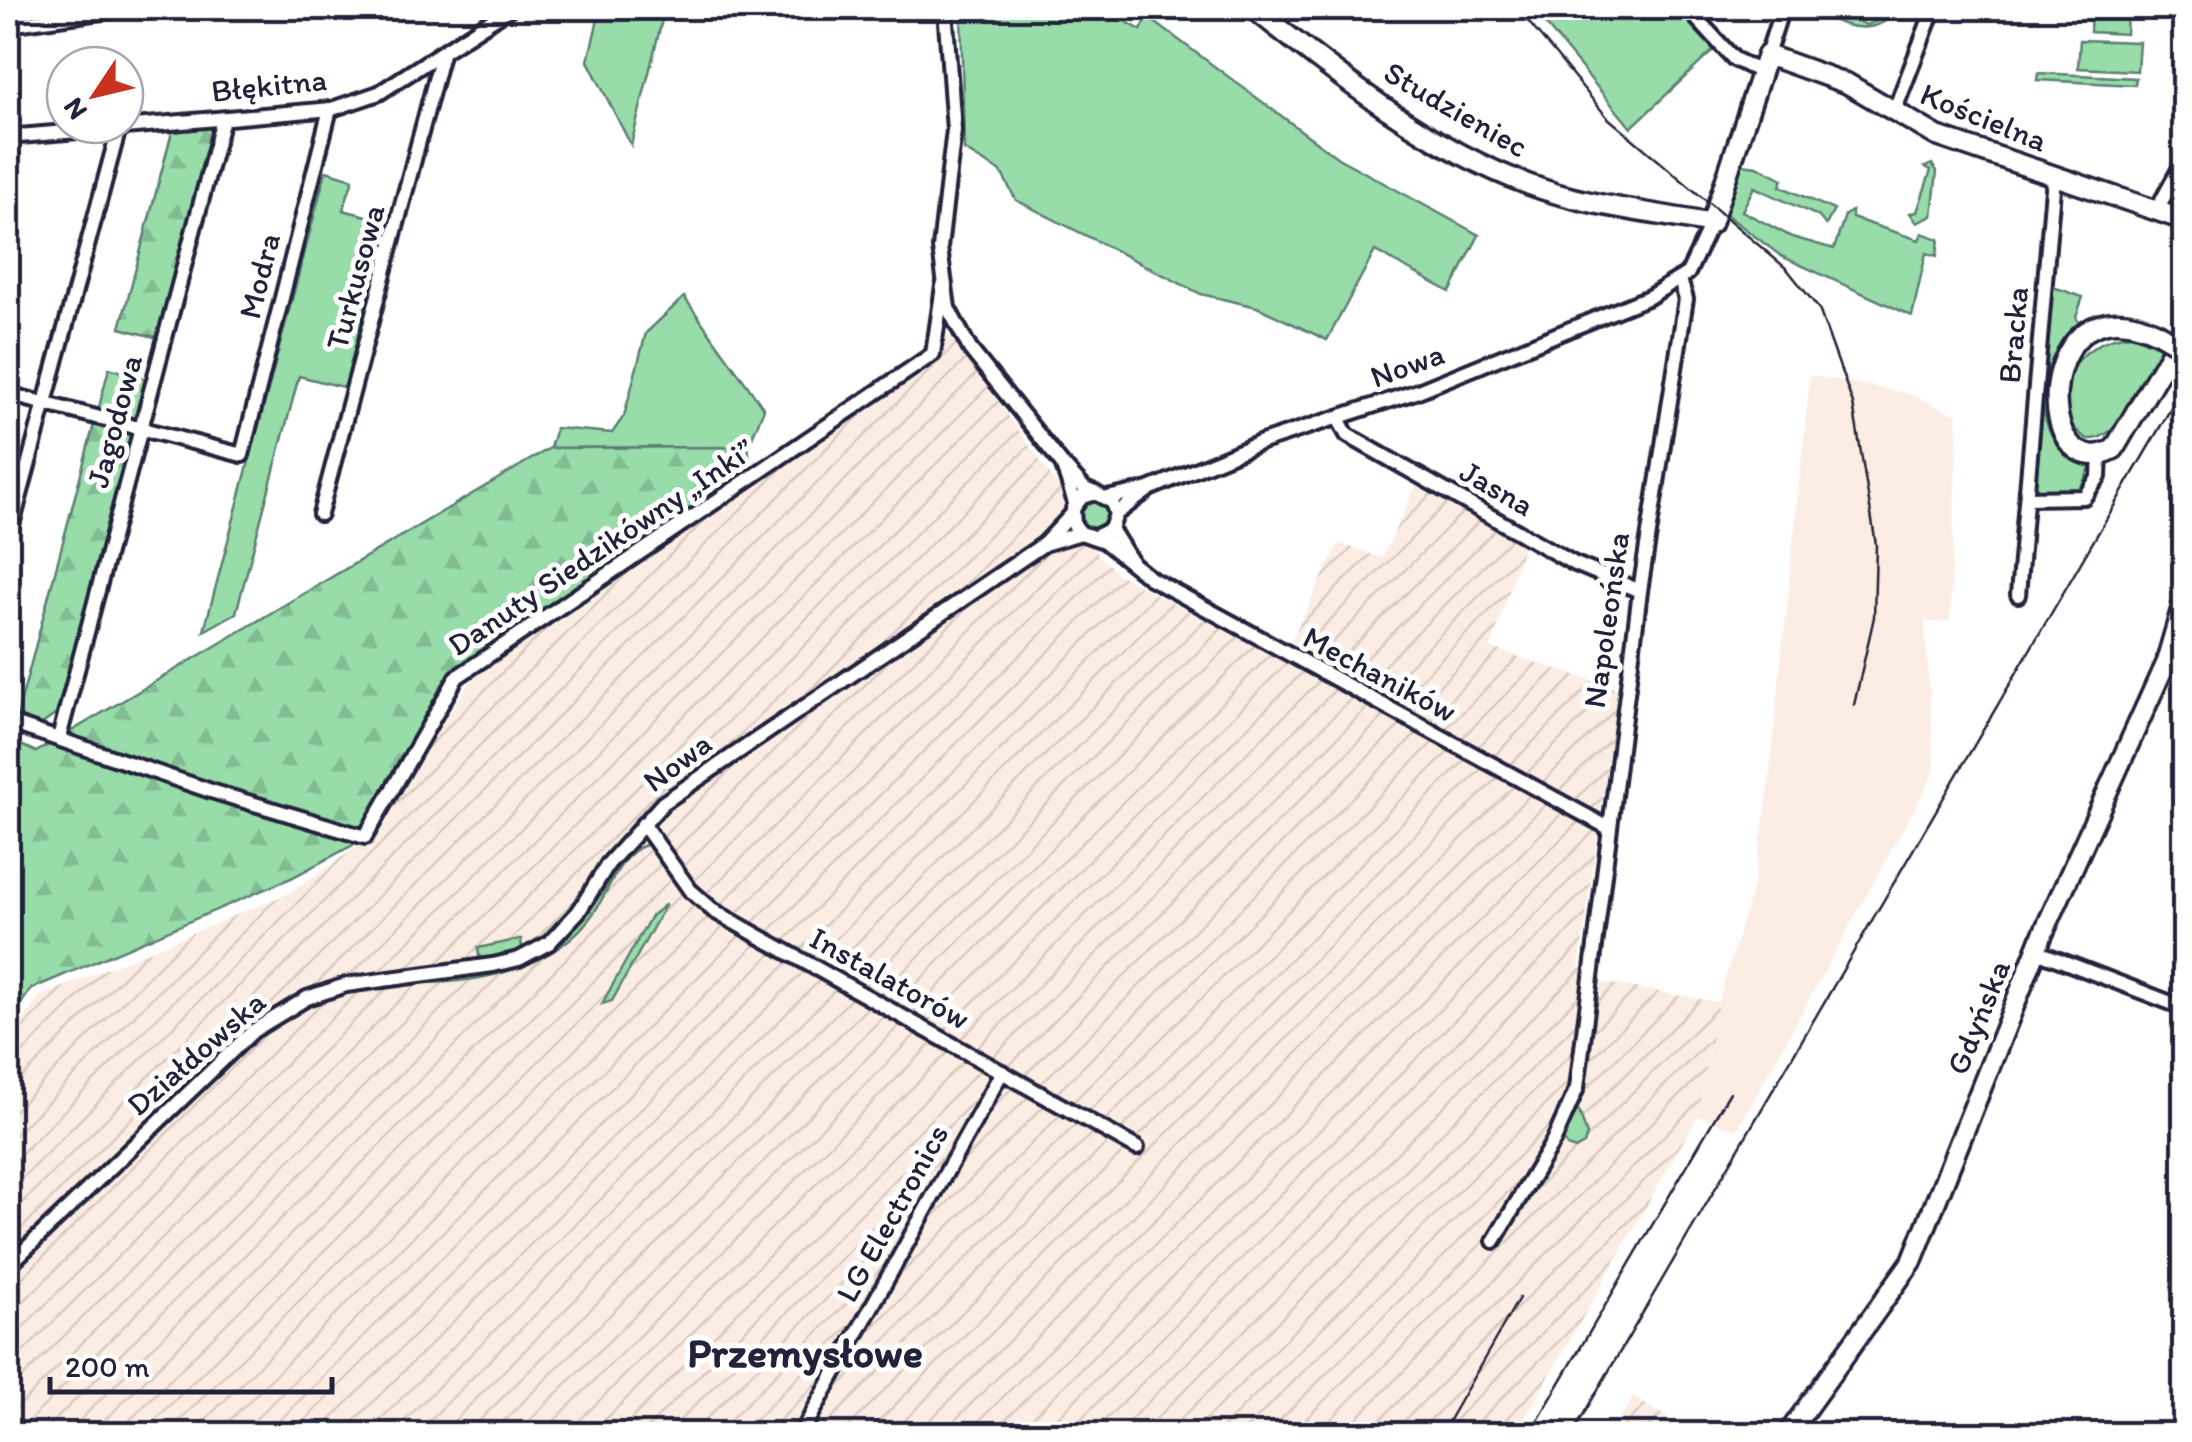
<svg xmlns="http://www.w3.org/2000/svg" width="2192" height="1442" viewBox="0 0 2192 1442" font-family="Itim,sans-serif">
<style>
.built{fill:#fcede4}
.industrial{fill:url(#industrial-furrows)}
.grass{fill:#97dca9;stroke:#5c7f72;stroke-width:2.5}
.forest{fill:url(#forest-firs);stroke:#5c7f72;stroke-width:2.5}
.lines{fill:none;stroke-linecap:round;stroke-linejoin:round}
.minor-casing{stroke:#22223b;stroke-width:20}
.major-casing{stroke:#22223b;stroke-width:25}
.minor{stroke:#fff;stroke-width:12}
.major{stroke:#fff;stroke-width:18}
.rail{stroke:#22223b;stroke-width:2.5}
.major-bridge-casing{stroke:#22223b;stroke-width:25;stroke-linecap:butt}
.major-bridge{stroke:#fff;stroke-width:18}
.labels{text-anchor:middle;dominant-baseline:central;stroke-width:10;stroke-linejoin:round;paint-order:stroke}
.street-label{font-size:32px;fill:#22223b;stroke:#fff}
.district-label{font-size:42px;font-weight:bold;fill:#22223b;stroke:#fff}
</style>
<defs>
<pattern id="industrial-furrows" width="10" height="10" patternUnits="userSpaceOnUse" patternTransform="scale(2.5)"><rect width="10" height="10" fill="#fcede4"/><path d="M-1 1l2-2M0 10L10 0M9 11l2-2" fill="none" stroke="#d8cbc4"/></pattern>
<pattern id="forest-firs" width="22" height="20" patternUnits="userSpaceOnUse" patternTransform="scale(2.5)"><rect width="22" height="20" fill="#97dca9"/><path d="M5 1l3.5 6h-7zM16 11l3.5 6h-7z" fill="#82bc92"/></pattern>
</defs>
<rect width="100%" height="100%" fill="#fff"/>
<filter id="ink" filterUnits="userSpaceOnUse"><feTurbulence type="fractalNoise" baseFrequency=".01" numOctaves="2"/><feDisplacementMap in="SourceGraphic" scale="20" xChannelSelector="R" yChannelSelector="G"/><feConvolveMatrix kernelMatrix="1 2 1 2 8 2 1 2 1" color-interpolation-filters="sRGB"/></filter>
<g filter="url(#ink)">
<!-- built -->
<polygon class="built" points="1810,375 1907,393 1958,415 1950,621 1925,622 1935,771 1737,1130 1698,1116 1718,1002 1753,886 1767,801"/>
<!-- industrial -->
<g class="industrial">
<polygon points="951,335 1072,506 1097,554 1118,574 1281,661 1339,543 1382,558 1418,481 1526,538 1491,648 1618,689 1579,967 1601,982 1718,1002 1698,1116 1516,1434 8,1434 8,1041 40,996 289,893 363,843 471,681 563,610"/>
<polygon points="1633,1397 1694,1434 1611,1434"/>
</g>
<!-- grass -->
<g class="grass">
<polygon points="665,8 631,145 588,61 600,11"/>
<polygon points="961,8 1102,8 1141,30 1148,17 1338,158 1479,235 1450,292 1375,251 1327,340 1257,307 1201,294 1016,200 1001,172 964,150"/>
<polygon points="1532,8 1684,8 1717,47 1631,128"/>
<path d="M1829 8 1866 25 1876 21 1882 8H1897C1880 36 1846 30 1822 14Z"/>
<polygon points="2091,13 2127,14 2126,34 2090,32"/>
<polygon points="2080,40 2139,42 2137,71 2078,68"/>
<polygon points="2038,73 2136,78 2135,85 2037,80"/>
<polygon points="1742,164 1757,166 1783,179 1780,186 1834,210 1826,225 1818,216 1754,187 1742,211 1792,237 1834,249 1845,215 1852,211 1852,218 1919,240 1922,233 1939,239 1937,256 1926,253 1912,316 1781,256 1724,213"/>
<polygon points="1932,164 1937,171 1932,216 1917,223 1910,213 1917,212 1931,170 1925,167"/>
<polygon points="326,171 353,179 343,210 390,222 347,388 299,376 236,613 204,631"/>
<path d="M2047 285 2083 297 2076 317 2080 325C2042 354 2027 414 2064 451 2072 458 2082 462 2090 468L2078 493H2032Z"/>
<polygon points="684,297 764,409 748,447 550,448 556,428 612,433 624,416 646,333"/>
<path d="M2132 335 2163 348C2147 375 2123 442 2087 439 2034 402 2077 337 2132 335Z"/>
<circle cx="1093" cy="516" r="14"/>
<path d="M646 845C620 853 609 890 595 911 556 969 479 984 415 983L505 968 559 941 589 912 629 851Z"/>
<polygon points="666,904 612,1001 602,1004 651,916"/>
<polygon points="521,939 522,948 515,955 486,961 479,956 478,948"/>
<polygon points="1574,1111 1579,1111 1587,1135 1584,1144 1575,1149 1567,1146 1561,1136"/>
</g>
<!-- forest -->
<g class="forest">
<polygon points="215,127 158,338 120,328 172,132"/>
<polygon points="109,368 147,379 135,421 98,411"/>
<polygon points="94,424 133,434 59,712 38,727 16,720"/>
<polygon points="748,447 752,474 563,610 442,688 353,845 291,878 31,989 8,1023 8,739 36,752 550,448"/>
</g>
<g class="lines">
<!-- minor casing -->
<g class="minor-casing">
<g id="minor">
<polyline points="945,8 954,130 940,248 948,308 970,349 1062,464 1085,489 1095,493"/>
<polyline points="1687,8 1734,59 1761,72"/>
<polyline points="8,25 129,8"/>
<polyline points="1767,55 1782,8"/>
<polyline points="1894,112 1934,8"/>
<polyline points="8,137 332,109 379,93 510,8"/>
<polyline points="2156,211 2184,161"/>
<polyline points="8,394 242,455 330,109"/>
<polyline points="1338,418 1347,435 1573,563 1640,591"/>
<polyline points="1063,466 1075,503"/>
<polyline points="1107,498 1149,489 1262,442 1418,391 1649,297 1688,273 1711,224"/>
<polyline points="2027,498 2084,497 2099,477 2100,454"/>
<polyline points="320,514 442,54"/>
<polyline points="1116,514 1147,491"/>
<polyline points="1111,529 1131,561"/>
<polyline points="1095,537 1111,529 1116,514 1112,502 1095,493 1082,497 1073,509 1074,525 1081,533 1104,541 1150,578 1607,827"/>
<polyline points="8,540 119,128"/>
<polyline points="1044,544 1081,533"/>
<polyline points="2018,595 2054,177"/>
<polyline points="8,722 211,791 365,837 457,677 933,354 943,286"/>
<polyline points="59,738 223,119"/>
<polyline points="643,824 690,890 714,911 1137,1148"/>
<polyline points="2036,951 2184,1008"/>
<polyline points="1494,1241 1554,1140 1577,1088 1640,591 1686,299 1680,280"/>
<polyline points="8,1266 253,1031 307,998 346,985 493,965 519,959 549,943 579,911 608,864 663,803 1044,544 1072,514"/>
<polyline points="801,1434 1002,1072"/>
</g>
</g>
<!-- major casing -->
<g class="major-casing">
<g id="major">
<path d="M1253 8C1337 75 1428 148 1530 185 1586 206 1652 212 1711 224L1767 55 1848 84 1937 136 2184 220"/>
<path d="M2158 333C2033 271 2030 493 2114 449L2184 330"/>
<polyline points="1788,1434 1912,1261 2042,936 2166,662 2184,600"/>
</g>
</g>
<!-- minor -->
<use href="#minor" class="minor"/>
<!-- major -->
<use href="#major" class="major"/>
<!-- rail -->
<g class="rail">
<polyline points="1517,8 1607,117 1787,269 1819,309 1853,404 1876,545 1874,617 1854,705"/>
<polyline points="1441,1434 1519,1298"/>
<polyline points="1530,1434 1730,1092"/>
<polyline points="1572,1434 2184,386"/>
</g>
<!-- major-bridge casing -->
<g class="major-bridge-casing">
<polyline id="major-bridge" points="2158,333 2184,348"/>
</g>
<!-- major-bridge -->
<use href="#major-bridge" class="major-bridge"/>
</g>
</g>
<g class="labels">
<!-- street labels -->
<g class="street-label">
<text transform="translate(269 85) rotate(-6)">Błękitna</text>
<text transform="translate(1456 109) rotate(30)">Studzieniec</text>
<text transform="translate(1984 117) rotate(22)">Kościelna</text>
<text transform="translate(259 276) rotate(-76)">Modra</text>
<text transform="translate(355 277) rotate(-75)">Turkusowa</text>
<text transform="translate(2013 335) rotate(-85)">Bracka</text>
<text transform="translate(1407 365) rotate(-20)">Nowa</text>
<text transform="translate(114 421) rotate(-75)">Jagodowa</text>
<text transform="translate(1497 488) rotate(30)">Jasna</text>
<text transform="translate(601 547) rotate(-34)">Danuty Siedzikówny „Inki”</text>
<text transform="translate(1606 620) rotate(-82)">Napoleońska</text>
<text transform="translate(1380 674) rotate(28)">Mechaników</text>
<text transform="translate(677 762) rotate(-37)">Nowa</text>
<text transform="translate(890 978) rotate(29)">Instalatorów</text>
<text transform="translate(1978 1017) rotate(-68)">Gdyńska</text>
<text transform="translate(196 1053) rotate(-41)">Działdowska</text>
<text transform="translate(892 1213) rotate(-61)">LG Electronics</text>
</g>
<!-- district labels -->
<g class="district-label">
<text x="805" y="1352">Przemysłowe</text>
</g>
</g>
<!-- margin -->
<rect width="2192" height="1442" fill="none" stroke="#fff" stroke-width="40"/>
<rect x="20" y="20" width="2152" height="1402" fill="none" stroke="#22223b" stroke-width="4" filter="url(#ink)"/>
<!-- north arrow -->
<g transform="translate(95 95) rotate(235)"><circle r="48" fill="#ffffff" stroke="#a7a7b1" stroke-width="2.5"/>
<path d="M0-8L18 38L0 25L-18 38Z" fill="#c8321e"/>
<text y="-15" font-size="28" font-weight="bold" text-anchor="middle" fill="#22223b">N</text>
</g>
<!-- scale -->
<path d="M50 1377v15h282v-15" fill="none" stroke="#22223b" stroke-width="5"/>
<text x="65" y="1377" font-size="30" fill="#22223b" stroke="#ffffff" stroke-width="8" paint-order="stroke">200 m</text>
</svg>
